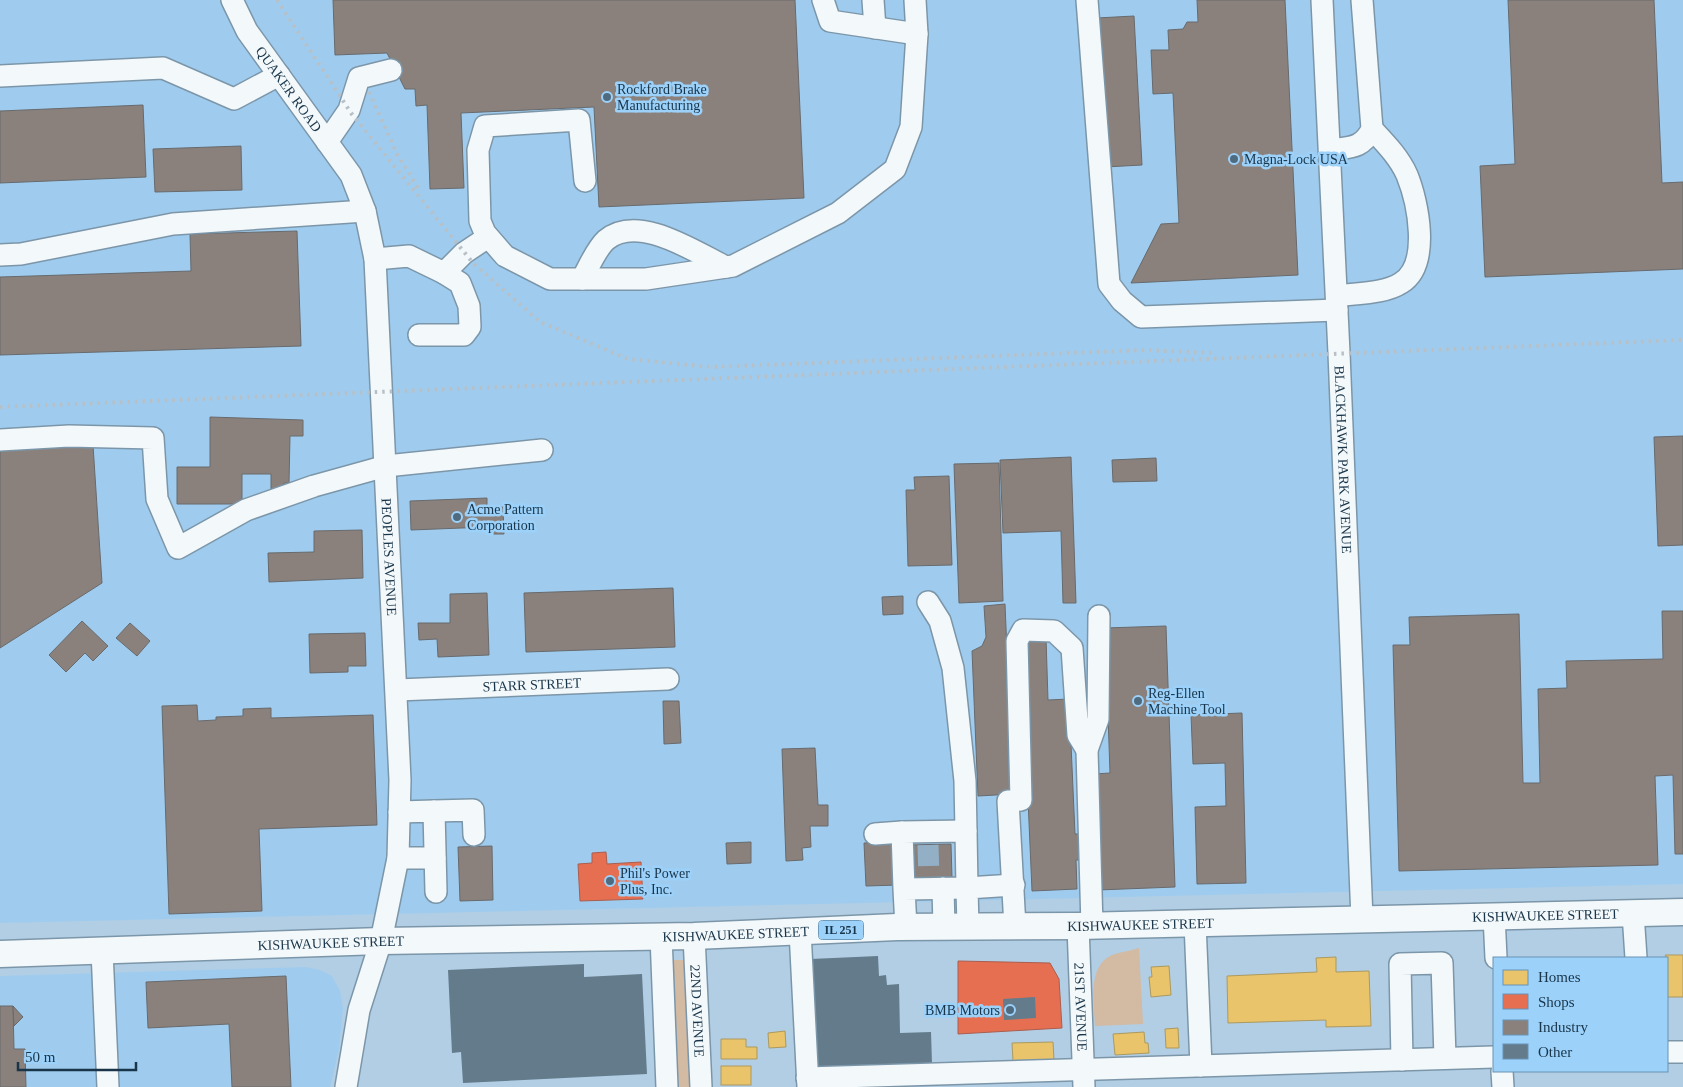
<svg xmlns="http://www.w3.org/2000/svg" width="1683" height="1087" viewBox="0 0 1683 1087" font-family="Georgia,serif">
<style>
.built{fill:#9fccee}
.green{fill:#d2baa3}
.homes{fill:#e9c46a;stroke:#ab9960}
.shops{fill:#e76f51;stroke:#a95e4f}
.industry{fill:#8a817c;stroke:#686a6d}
.building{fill:#637b8b}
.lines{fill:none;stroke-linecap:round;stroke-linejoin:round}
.minor-tunnel{stroke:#93afc5;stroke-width:21;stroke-dasharray:21 11;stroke-linecap:butt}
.minor-casing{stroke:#7c96a9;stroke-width:24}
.major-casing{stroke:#7c96a9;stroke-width:29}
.minor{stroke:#f3f8fb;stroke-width:21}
.major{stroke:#f3f8fb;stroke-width:26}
.rail{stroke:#b8c0c6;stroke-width:4;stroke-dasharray:2.5 5;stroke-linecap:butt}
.poi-dot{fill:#4f6b7f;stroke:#9cd1fa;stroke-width:2}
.labels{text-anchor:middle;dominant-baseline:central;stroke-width:5;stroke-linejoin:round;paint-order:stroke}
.shield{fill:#9cd1fa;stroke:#40647e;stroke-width:1}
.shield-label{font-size:12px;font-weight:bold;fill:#193549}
.street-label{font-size:14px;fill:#193549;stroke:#9cd1fa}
.poi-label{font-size:14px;fill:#193549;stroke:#9cd1fa;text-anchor:start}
</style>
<rect width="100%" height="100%" fill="#b2cee4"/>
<!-- built -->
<g class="built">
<polygon points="0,0 1683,0 1683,884 0,923"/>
<polygon points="305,967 320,970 332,976 340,991 343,1008 339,1049 330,1087 0,1087 0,976"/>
</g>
<!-- green -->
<g class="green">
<path d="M1139 948 1143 1024 1095 1026C1094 1004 1087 966 1112 955 1120 952 1130 951 1139 948Z"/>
<polygon points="674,960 684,960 687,966 692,1087 676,1087 672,970"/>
</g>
<!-- homes -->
<g class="homes">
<polygon points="1665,955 1683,955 1683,997 1667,997 1667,958"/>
<polygon points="1336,957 1336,972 1369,971 1371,1026 1326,1027 1326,1020 1228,1023 1227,976 1317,972 1316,958"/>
<polygon points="1169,966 1171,995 1151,997 1149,977 1152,977 1151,967"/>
<polygon points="1178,1028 1179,1048 1166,1048 1165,1029"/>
<polygon points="785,1031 786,1047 769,1048 768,1033"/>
<polygon points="1144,1032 1145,1043 1148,1043 1149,1053 1115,1055 1113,1034"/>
<polygon points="721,1039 746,1039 746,1047 757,1047 757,1059 721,1059"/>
<polygon points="1053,1042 1054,1060 1013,1061 1012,1043"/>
<rect x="721" y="1066" width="30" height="19"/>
</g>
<!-- shops -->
<g class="shops">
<polygon points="606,852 607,864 641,862 643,899 580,901 578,864 592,863 592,853"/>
<polygon points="958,961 1050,963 1059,979 1062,1028 958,1034"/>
</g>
<!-- industry -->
<g class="industry">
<polygon points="333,0 795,0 804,198 599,207 594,107 461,113 464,188 430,189 427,105 416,106 415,89 405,89 387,53 335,55"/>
<polygon points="1197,0 1285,0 1298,275 1131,283 1161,224 1179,223 1173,93 1153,94 1151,50 1169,50 1168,30 1183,29 1187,22 1198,22"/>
<polygon points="1508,0 1654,0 1662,183 1683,182 1683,269 1485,277 1480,166 1515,164"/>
<polygon points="1134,16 1142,165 1105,167 1097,18"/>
<polygon points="143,105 146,177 0,183 0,111"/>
<polygon points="241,146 242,190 155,192 153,149"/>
<polygon points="297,231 301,346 0,355 0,277 191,271 190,234"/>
<polygon points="210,417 303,420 303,436 290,436 289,483 284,483 284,489 271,489 271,474 242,474 242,504 177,504 177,467 210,467"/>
<polygon points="1683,436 1683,545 1658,546 1654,437"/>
<polygon points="93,445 102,583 0,648 0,451"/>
<polygon points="1071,457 1076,603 1063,603 1061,531 1003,533 1000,460"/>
<polygon points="1156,458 1157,481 1113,482 1112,460"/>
<polygon points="999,463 1003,601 959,603 954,464"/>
<polygon points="949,476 952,565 908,566 906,490 915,490 914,477"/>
<polygon points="487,498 487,508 503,507 504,534 487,534 487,527 411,530 410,501"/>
<polygon points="362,530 363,578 269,582 268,553 314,552 314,531"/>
<polygon points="673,588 675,647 526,652 524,593"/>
<polygon points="487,593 489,655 438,657 437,639 419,640 418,623 450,623 450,594"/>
<polygon points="903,596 903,614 883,615 882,597"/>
<polygon points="1005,604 1013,794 978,796 972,651 982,646 986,637 984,606"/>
<polygon points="1662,611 1683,611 1683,854 1675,854 1673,775 1655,776 1658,865 1399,871 1393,645 1410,645 1409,617 1519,614 1523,783 1540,783 1538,689 1567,688 1566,661 1663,659"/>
<polygon points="82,621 108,646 93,661 85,653 66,672 49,655"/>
<polygon points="130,623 150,641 137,656 116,638"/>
<polygon points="1166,626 1175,887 1098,890 1094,774 1110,773 1105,628"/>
<polygon points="365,633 366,666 348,666 348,672 310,673 309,634"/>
<polygon points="1046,638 1048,700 1069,699 1075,834 1086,834 1087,860 1076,860 1077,889 1032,891 1021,639"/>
<polygon points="663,701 679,701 681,743 664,744"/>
<polygon points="197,705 198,721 216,720 216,717 243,716 243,709 271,708 271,718 373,715 377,825 259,829 262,911 169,914 162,706"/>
<polygon points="1242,713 1246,883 1197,884 1195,807 1226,806 1225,763 1193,764 1191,715"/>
<polygon points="815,748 818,805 828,805 828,826 810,826 811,847 802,848 803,860 786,861 782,749"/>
<polygon points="751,842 751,863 727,864 726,843"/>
<polygon points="897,842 899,885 866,886 864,843"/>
<polygon points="951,844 952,878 911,879 909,845"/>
<polygon points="492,846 493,900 460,901 458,847"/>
<polygon points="286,976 291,1087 232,1087 229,1024 148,1028 146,982"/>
<polygon points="0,1006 13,1006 14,1049 25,1049 26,1087 0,1087"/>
<polygon points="13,1006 23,1017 14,1026"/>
</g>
<!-- building -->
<g class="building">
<polygon points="878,956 879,976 886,975 887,985 899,984 900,1033 931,1032 932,1064 814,1068 811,959"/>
<polygon points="584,964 584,977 642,974 647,1074 463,1083 461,1052 452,1053 448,970"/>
<polygon points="1035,997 1036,1018 1004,1020 1003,999"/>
</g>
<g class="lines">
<!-- minor-tunnel -->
<polyline class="minor-tunnel" points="928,845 929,878"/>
<!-- minor casing -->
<g class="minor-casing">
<g id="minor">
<path id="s1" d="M232 0 247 31 351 175 365 211 375 259 400 780 398 858 381 941 359 1010 346 1087"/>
<polyline points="823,0 830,21 917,34"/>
<polyline points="873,0 875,28"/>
<polyline points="1087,0 1109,284 1122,301 1141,317 1337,310"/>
<path id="s2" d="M1322 0 1339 353 1362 919"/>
<polyline points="0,76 163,68 234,99 279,75"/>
<polyline points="327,142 349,110 359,78 391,70"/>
<path d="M1330 150C1350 147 1362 149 1372 129L1362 0"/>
<polyline points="585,181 579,120 485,126 478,150 480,221 485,233 505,256 550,279 646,279 733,266 838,213 895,169 911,127 917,34 915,0"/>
<polyline points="0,255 21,254 173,224 365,211"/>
<polyline points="375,259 409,256 444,273 464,253 488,237"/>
<path d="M582 279C589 267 596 249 606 240 638 213 695 252 726 267"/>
<path d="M1337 296C1356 293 1384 294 1401 283 1431 265 1418 202 1407 175 1399 157 1385 143 1372 129"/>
<polyline points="419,335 464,335 470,327 469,306 460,283 444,273"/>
<polyline points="0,440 69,436 153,438 157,499 178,548 246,510 314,486 386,466 542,450"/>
<polyline points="928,602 940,621 953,668 965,781 966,831"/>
<path id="s3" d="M397 690 668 679"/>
<polyline points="434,811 473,810 474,835"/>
<polyline points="399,812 434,811 436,892"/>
<polyline points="875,834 902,832"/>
<polyline points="398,858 435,858"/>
<polyline points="943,888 944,927"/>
<polyline points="904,889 967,888 966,831 902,832 904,889 906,927"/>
<polyline points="1633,913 1636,958"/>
<polyline points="1494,915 1496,958"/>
<polyline points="1195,923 1201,1066"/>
<path id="s4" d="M1078 926 1084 1087"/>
<polyline points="1092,926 1087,750 1098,719 1099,616"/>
<polyline points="968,927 967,888 1014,885"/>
<polyline points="1015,927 1008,801 1021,800 1017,641 1023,630 1054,631 1072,648 1078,735 1087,750"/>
<polyline points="800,931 808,1087"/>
<polyline points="661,936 667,1087"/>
<path id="s5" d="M694 936 701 1087"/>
<polyline points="102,951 108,1087"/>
<polyline points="1667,1052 1683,1052"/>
<polyline points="1402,1060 1400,964 1442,963 1445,1058"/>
<polyline points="1502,1071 1503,1087"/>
<polyline points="807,1078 1494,1057"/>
</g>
</g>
<!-- major casing -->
<g class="major-casing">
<g id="major">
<path id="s6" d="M0 954 381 941 694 936 897 927 1078 926 1683 912"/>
</g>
</g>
<!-- minor -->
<use href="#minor" class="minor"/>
<!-- major -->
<use href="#major" class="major"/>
<!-- rail -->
<g class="rail">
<polyline points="277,0 351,113 473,263 540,322 628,359 711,367 1146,350 1216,353"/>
<polyline points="369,92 397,154 418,188"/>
<polyline points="0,407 1683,340"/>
</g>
</g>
<!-- markers -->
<g class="poi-dot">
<circle cx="607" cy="97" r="5"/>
<circle cx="1234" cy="159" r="5"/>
<circle cx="457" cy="517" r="5"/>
<circle cx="1138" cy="701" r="5"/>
<circle cx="610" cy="881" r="5"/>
<circle cx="1010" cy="1010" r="5"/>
</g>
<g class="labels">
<!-- shield labels -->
<rect class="shield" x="818.5" y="920.5" width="45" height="19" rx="4"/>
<g class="shield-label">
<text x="841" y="930">IL 251</text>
</g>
<!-- street labels -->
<g class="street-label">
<text stroke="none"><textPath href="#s1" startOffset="106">QUAKER ROAD</textPath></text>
<text stroke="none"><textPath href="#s2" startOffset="460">BLACKHAWK PARK AVENUE</textPath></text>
<text stroke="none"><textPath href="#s1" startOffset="598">PEOPLES AVENUE</textPath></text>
<text stroke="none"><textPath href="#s3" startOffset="135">STARR STREET</textPath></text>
<text stroke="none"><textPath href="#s6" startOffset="1546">KISHWAUKEE STREET</textPath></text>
<text stroke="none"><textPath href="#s6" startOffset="1141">KISHWAUKEE STREET</textPath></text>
<text stroke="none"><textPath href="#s6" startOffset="736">KISHWAUKEE STREET</textPath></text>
<text stroke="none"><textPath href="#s6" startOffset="331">KISHWAUKEE STREET</textPath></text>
<text stroke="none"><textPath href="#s4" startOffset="81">21ST AVENUE</textPath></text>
<text stroke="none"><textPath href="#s5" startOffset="75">22ND AVENUE</textPath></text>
</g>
<!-- poi labels -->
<g class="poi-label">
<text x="617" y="89">Rockford Brake<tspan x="617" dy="16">Manufacturing</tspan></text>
<text x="1244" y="159">Magna-Lock USA</text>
<text x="467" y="509">Acme Pattern<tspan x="467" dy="16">Corporation</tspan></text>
<text x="1148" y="693">Reg-Ellen<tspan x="1148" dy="16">Machine Tool</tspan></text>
<text x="620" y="873">Phil's Power<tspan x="620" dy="16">Plus, Inc.</tspan></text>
<text x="1000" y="1010" text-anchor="end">BMB Motors</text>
</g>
</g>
<!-- legend -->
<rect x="1493" y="957" width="175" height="115" fill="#9cd1fa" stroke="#6893b3"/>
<rect x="1503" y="970" width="25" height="15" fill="#e9c46a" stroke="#6893b3"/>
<text x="1538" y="982" font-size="15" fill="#193549">Homes</text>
<rect x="1503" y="994" width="25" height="15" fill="#e76f51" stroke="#6893b3"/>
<text x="1538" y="1007" font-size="15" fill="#193549">Shops</text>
<rect x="1503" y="1020" width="25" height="15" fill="#8a817c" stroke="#6893b3"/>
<text x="1538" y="1032" font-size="15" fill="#193549">Industry</text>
<rect x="1503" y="1044" width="25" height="15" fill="#637b8b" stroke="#6893b3"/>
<text x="1538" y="1057" font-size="15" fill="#193549">Other</text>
<!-- scale -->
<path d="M18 1062v8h118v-8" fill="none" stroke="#193549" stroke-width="2.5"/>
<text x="25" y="1062" font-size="15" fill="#193549" stroke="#9cd1fa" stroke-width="4" paint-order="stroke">50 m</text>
</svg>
